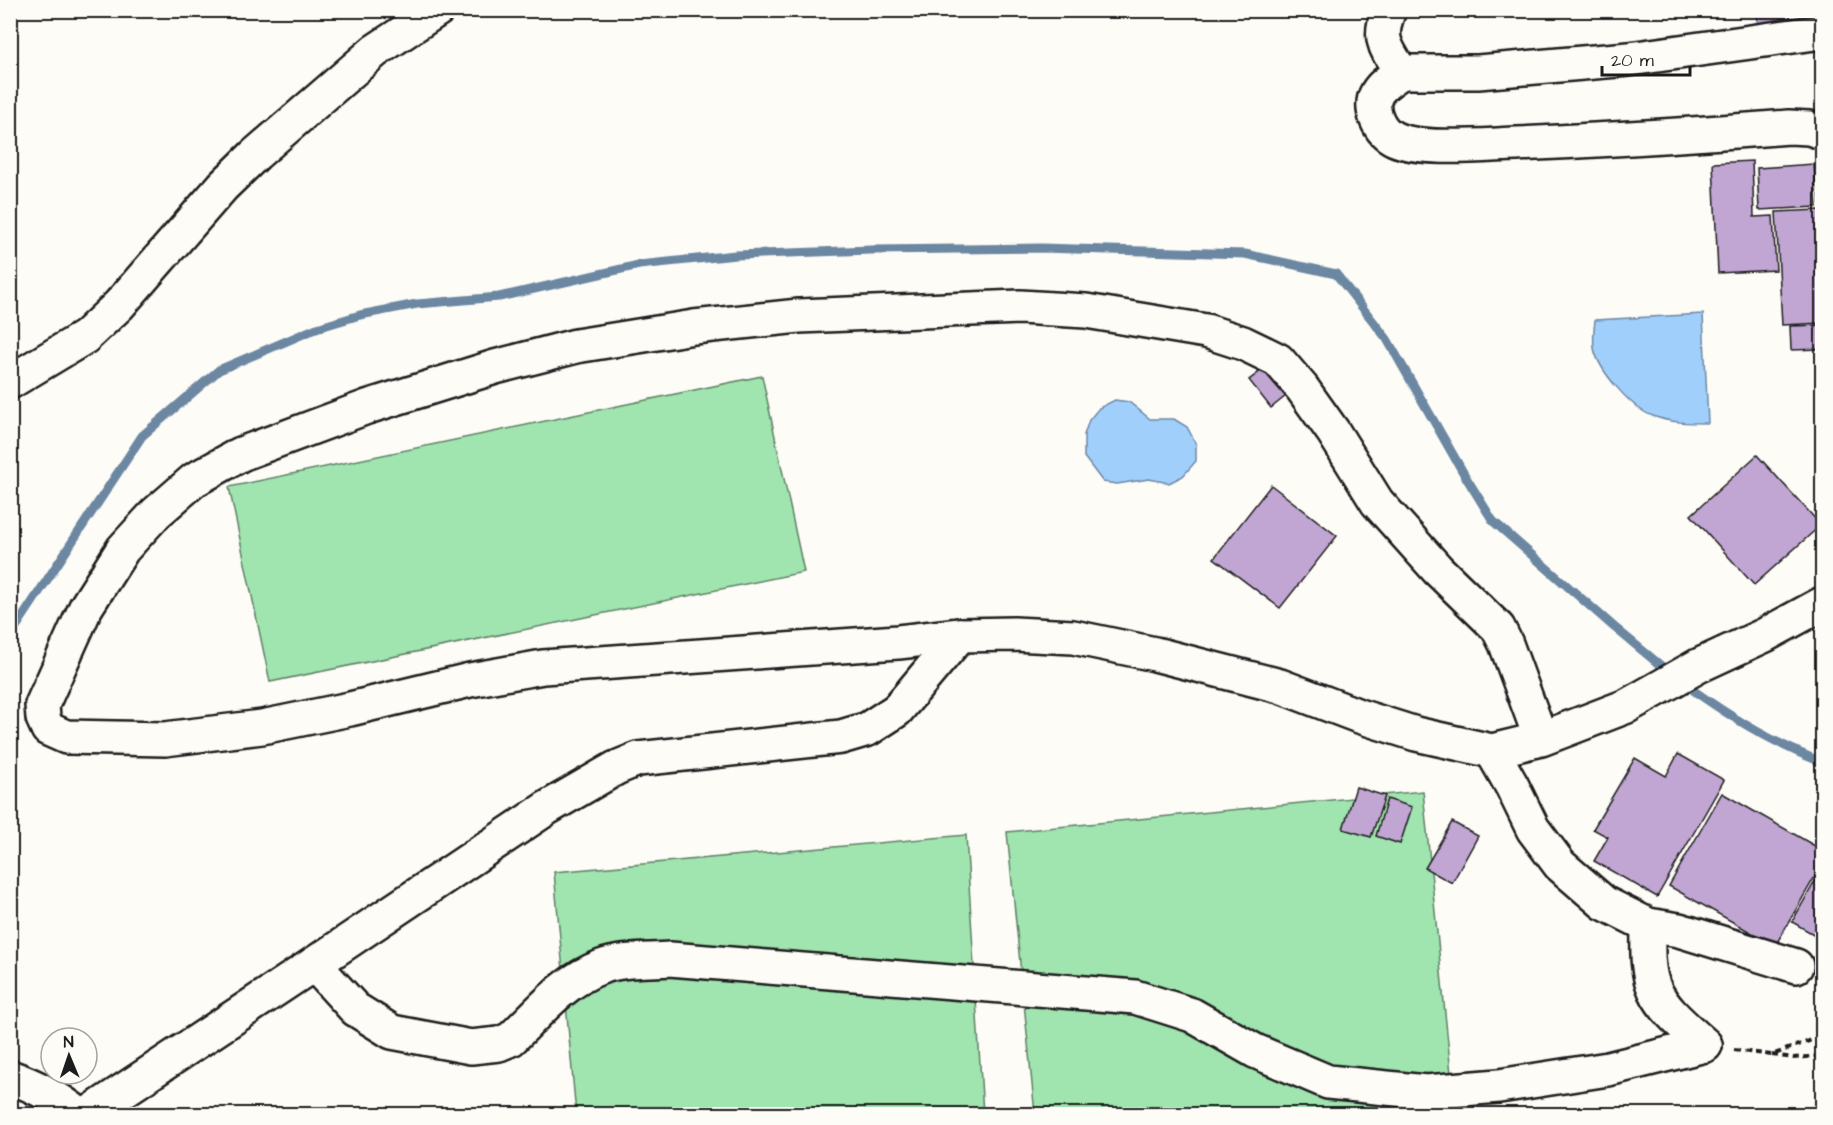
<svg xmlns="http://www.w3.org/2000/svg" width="1833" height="1125" viewBox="0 0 1833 1125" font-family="'Architects Daughter',sans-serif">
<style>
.green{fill:#a0e4af;stroke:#5e8066;stroke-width:1.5}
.water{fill:#a1cffc;stroke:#6c87a2;stroke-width:1.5}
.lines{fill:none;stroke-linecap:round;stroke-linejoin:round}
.stream{stroke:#6c87a2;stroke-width:9}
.building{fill:#c1a6d3;stroke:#1c1c1c;stroke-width:1.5}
.minor-casing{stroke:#1c1c1c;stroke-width:38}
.path{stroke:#1c1c1c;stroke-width:4;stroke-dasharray:6 4.5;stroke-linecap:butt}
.minor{stroke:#fdfcf7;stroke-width:33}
</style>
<rect width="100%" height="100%" fill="#fdfcf7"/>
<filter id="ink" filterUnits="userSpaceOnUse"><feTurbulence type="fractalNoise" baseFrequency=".0167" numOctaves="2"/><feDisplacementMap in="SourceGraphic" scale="12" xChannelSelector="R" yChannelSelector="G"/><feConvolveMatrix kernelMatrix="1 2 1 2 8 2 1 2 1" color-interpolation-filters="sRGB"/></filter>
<g filter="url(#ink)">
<!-- green -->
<g class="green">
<polygon points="762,376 804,572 270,682 229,487"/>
<polygon points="1423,791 1455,1114 1035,1114 1007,832"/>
<polygon points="966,835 983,1114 576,1114 554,872"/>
</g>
<!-- water -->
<g class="water">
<path d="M1703 314 1708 423C1689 423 1671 423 1653 416 1632 409 1598 370 1594 348 1593 339 1594 328 1595 320Z"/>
<polygon points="1115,400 1129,402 1150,419 1174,419 1187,427 1196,444 1196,461 1183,476 1169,483 1149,479 1117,484 1103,482 1084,457 1084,435 1089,420 1099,408"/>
</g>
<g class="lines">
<!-- stream -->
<g class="stream">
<polyline points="10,636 142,436 219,370 317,328 360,315 417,304 499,297 639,265 736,255 871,250 1041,248 1245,254 1336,274 1387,339 1464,474 1493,521 1614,627 1671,674"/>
<path d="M1682 682C1725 714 1772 743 1822 762"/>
</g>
</g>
<!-- building -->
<g class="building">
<polygon points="1790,12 1791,31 1758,33 1757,13"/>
<polygon points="1752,161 1754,217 1773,216 1776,270 1718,273 1713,163"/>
<polygon points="1814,164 1817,207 1759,210 1757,168"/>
<polygon points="1818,173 1822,173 1822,203 1820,203"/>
<polygon points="1820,210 1822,323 1782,325 1776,212"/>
<polygon points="1822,325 1822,349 1791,350 1790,326"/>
<polygon points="1274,361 1296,388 1271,408 1249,380"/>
<polygon points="1757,455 1821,525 1754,585 1691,515"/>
<polygon points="1271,485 1337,536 1280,608 1214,558"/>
<polygon points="1678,754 1724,780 1657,897 1594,861 1608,837 1593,829 1635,758 1666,776"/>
<polygon points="1356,787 1385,796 1371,837 1343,829"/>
<polygon points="1722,793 1822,850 1822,864 1775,946 1669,886"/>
<polygon points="1387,799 1412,807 1400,844 1376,836"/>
<polygon points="1452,822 1478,836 1452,883 1425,868"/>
<polygon points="1822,869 1822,939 1792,922"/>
</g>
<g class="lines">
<!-- minor casing -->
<g class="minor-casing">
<g id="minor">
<path d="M1389 10C1377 39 1386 48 1401 72H1478L1629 59 1822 32"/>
<path d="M1401 72C1393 78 1382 84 1377 93 1368 108 1379 132 1395 139 1423 151 1485 145 1517 144 1608 140 1699 134 1789 127L1809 128 1822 132"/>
<polyline points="10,382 85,337 119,305 223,186 256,154 375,51 437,10"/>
<polyline points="1541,739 1506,644 1498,628 1438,570 1377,502 1334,433 1302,388 1278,360 1243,343 1206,331 1086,311 1020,307 799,316 694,327 576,346 495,367 367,407 241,454 194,480 156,513 123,549 86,607 42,705 43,718 48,729 66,737 165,739 262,727 350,709 470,680 543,667 898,642 960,635 1014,634 1073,637 1155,654 1280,686 1359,716 1416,734 1492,751 1541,739 1627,706 1698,666 1765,635 1822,604"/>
<polyline points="1492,751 1512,786 1533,829 1560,865 1604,903 1648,925 1679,930 1796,966"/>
<path d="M1648 925C1648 946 1646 971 1655 990 1665 1012 1688 1029 1705 1045"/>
<polyline points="314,964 547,808 616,768 638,759 841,737 868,729 897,710 960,635"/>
<path d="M10 1077C36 1086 57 1097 78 1114"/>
<path d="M88 1114 314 964 355 1009 392 1032 471 1047 499 1044 511 1039C538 1013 565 980 601 967 622 959 648 961 670 959L1135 997 1192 1015 1255 1051 1328 1082 1426 1092 1499 1086 1608 1069 1705 1045"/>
</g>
</g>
<!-- path -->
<g class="path">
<polyline points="1734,1050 1772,1055 1822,1036"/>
<polyline points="1772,1055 1793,1058 1822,1056"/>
</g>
<!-- minor -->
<use href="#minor" class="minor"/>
</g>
</g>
<!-- margin -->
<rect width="1833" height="1125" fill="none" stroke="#fdfcf7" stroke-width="36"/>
<rect x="18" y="18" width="1797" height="1089" fill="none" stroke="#1c1c1c" stroke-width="2" filter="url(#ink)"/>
<!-- north arrow -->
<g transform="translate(69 1056) rotate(358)"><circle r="28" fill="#fdfcf7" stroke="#a3a29f" stroke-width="1.5"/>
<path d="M0-4.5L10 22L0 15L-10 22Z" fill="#1c1c1c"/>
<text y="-9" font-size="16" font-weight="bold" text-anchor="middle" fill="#1c1c1c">N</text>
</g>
<!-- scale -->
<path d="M1602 66v9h88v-9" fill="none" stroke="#1c1c1c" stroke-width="3"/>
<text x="1611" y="66" font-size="18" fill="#1c1c1c" stroke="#fdfcf7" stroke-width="4.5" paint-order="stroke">20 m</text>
</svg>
